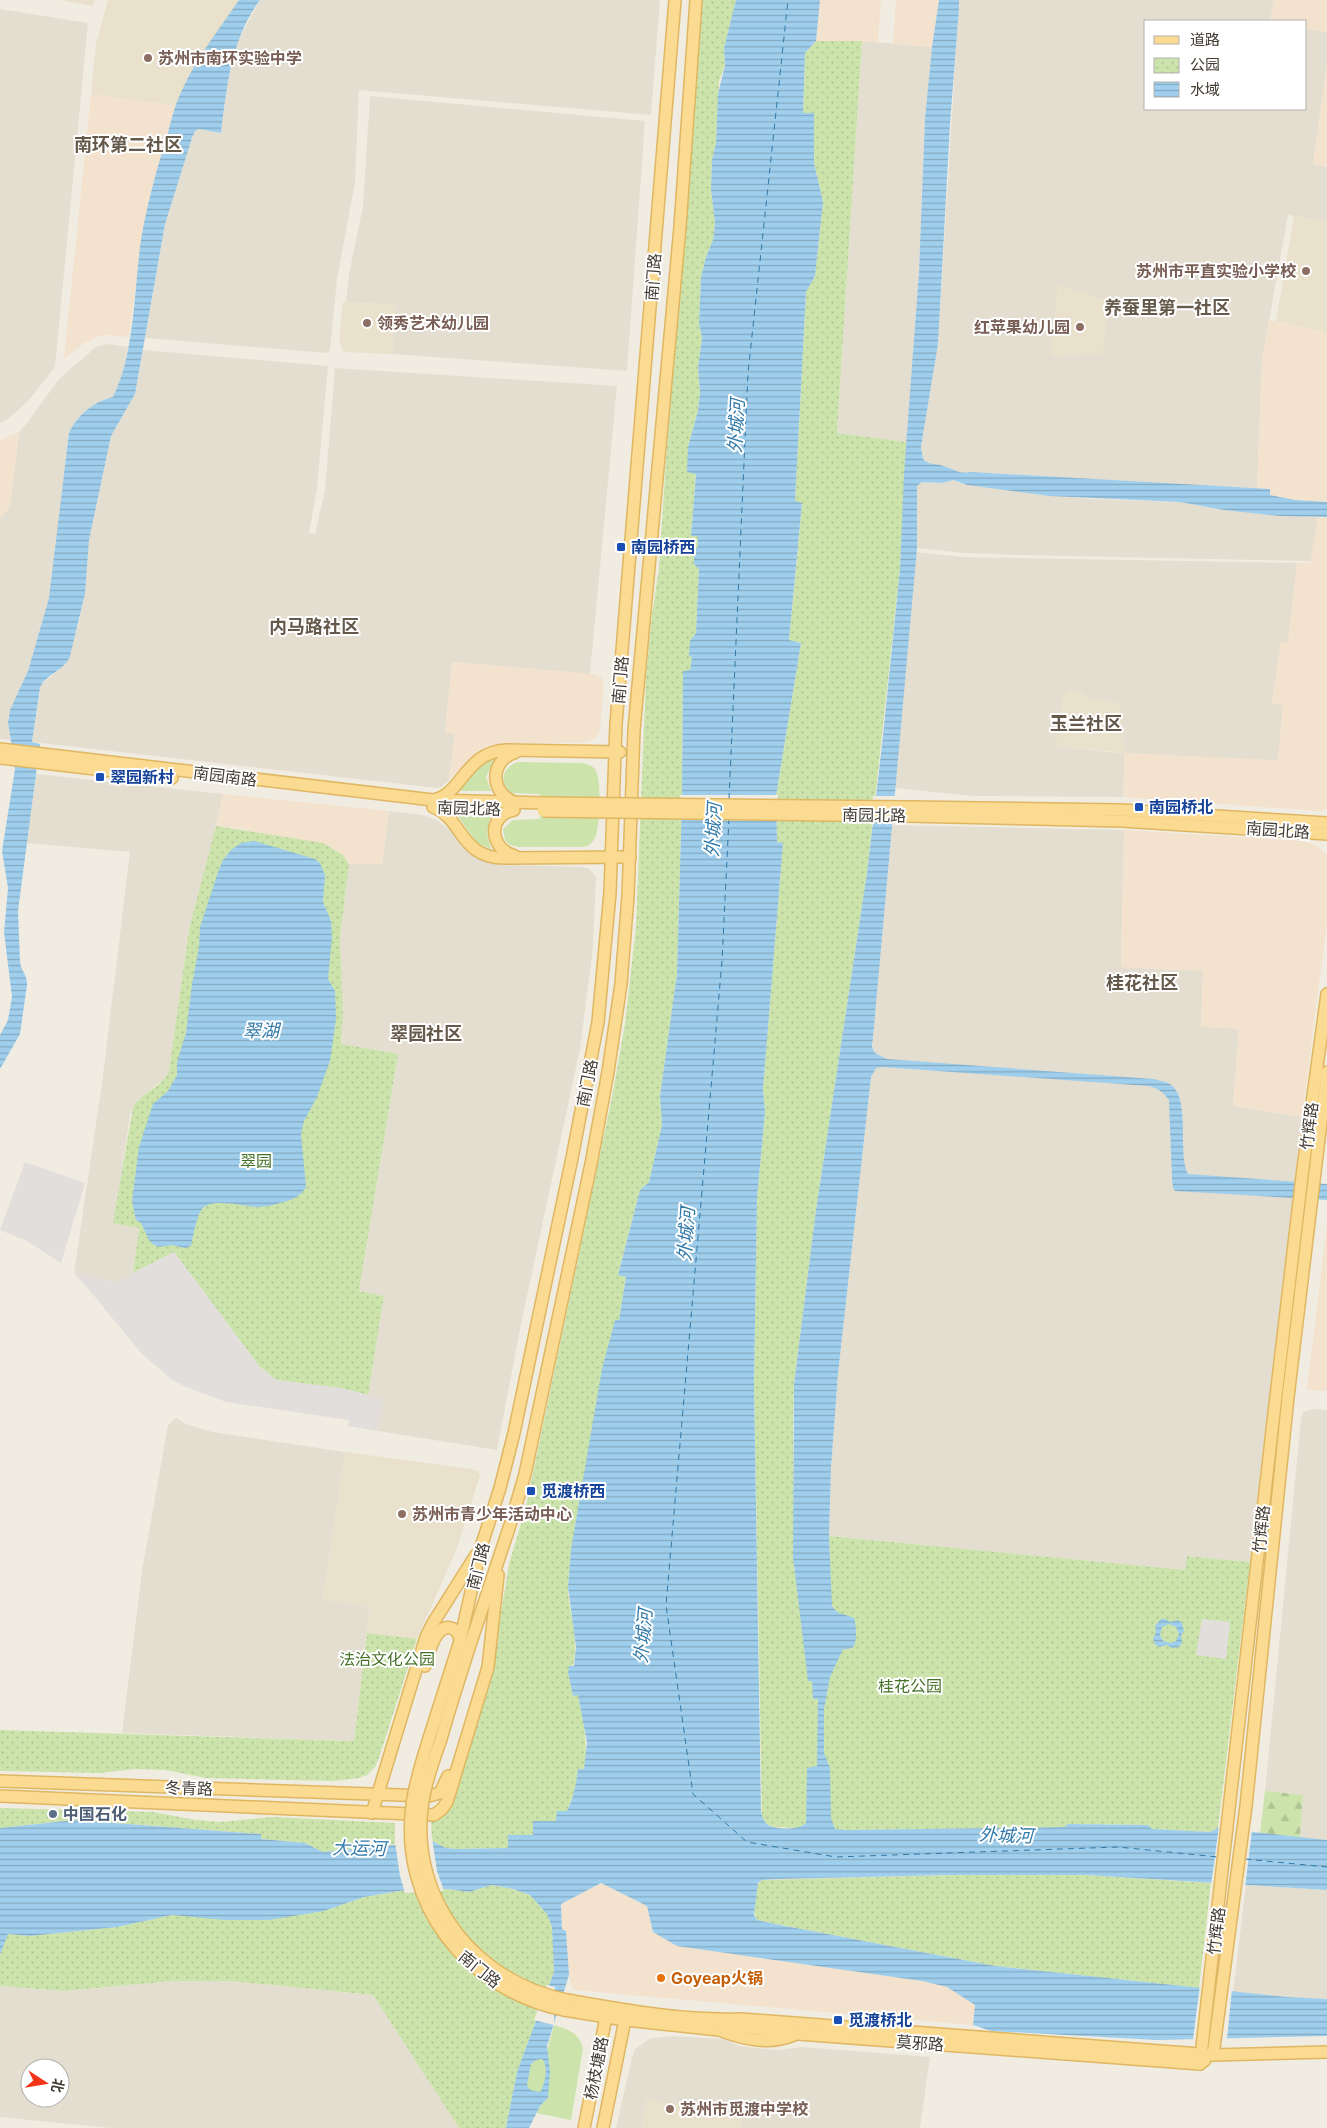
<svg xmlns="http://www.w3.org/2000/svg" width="1327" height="2128" viewBox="0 0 1327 2128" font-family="Inter,'Noto Sans SC',sans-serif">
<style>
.residential{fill:#e4ded1;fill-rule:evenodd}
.commercial{fill:#f3e2cd}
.education{fill:#eae1cc}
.grass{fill:#cce4ac}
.forest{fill:url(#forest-firs)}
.park{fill:url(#park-dots)}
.parking{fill:#e1dedb}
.water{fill:url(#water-rules);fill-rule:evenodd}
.pier{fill:#f1ece2}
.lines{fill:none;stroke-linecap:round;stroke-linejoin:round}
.ferry{stroke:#3179a9;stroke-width:1;stroke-dasharray:6 5;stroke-linecap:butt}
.major-casing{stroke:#dfb762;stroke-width:14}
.major{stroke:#fbda91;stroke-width:11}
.major-bridge-casing{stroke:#dfb762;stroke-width:14;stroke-linecap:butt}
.major-bridge{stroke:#fbda91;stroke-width:11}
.education-dot{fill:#8d6e63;stroke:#fff;stroke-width:2}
.transit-dot{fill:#1a4fb4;stroke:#fff;stroke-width:2}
.service-dot{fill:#5c6f8a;stroke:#fff;stroke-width:2}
.food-dot{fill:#e8710a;stroke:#fff;stroke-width:2}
.labels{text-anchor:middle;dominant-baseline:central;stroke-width:4;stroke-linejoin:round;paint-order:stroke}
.education-label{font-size:16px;font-weight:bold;fill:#785e54;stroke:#fff;text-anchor:start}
.street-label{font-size:16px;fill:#423c33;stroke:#fff}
.transit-label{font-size:16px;font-weight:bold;fill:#164399;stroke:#fff;text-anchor:start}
.park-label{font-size:16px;fill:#467129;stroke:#fff}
.service-label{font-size:16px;font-weight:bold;fill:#4e5e75;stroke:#fff;text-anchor:start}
.food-label{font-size:16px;font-weight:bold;fill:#c56008;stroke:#fff;text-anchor:start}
.neighbourhood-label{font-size:18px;font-weight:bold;fill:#64594b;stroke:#fff}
.water-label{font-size:18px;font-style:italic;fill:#3179a9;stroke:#fff}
</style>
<defs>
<pattern id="forest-firs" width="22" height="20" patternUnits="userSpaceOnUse" patternTransform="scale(1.25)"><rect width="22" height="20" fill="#cce4ac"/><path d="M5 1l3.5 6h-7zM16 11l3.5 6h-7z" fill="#b0c494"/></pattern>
<pattern id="park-dots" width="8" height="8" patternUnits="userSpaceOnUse" patternTransform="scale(1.25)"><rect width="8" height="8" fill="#cce4ac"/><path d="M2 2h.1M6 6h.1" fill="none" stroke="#b0c494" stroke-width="1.8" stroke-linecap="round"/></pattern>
<pattern id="water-rules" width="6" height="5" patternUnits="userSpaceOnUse" patternTransform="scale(1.25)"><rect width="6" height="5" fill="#9fcfed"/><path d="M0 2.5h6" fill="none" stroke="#83a9c1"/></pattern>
</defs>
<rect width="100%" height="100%" fill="#f1ece2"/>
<!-- residential -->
<g class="residential">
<polygon points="260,0 660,0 651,115 359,90 355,182 337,280 330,350 327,353 145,338 165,224 192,138 195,130 199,129 221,133 227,87 237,43"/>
<polygon points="959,0 1274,0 1270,21 1146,21 1146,109 1306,109 1306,29 1327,32 1327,64 1313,164 1327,167 1327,222 1288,215 1262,360 1257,489 970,472 959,473 946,467 932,465 923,459 921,447 938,344"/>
<polygon points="0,9 88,23 55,367 28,401 9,418 0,423"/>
<polygon points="862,41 932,47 925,118 919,272 907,442 837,433"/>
<polygon points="370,96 645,121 627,371 392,354 395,305 346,302 349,274 363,206"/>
<polygon points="108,344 128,347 121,380 113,397 103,399 91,408 75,422 69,433 51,592 28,671 8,717 10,740 0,739 0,519 10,506 19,432 28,422 59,379 96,347"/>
<polygon points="143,350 328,366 317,488 309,533 315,534 325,490 335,368 617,386 590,674 452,662 445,732 455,734 449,780 441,787 437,788 32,742 41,685 66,664 78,626 85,594 89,540 111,436 135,394"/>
<polygon points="953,480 967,485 1089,499 1180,502 1224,510 1318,517 1311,561 1018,555 964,553 917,548 917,486 922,482 943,483"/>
<path d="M916 552 963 557 1297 563 1288 643 1281 642 1272 703 1283 705 1278 761 1125 753 1123 797 974 796 895 788ZM1078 690 1089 699 1117 703 1121 708 1117 753 1056 746Z"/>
<polygon points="36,774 223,794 210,852 189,929 169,1070 167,1076 138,1100 133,1107 130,1115 114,1223 139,1227 133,1273 119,1283 74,1273 102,1083 130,852 27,843"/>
<polygon points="389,811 422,815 437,820 449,830 472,855 488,863 505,865 582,867 590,869 596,877 593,947 580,1049 521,1324 497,1450 378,1431 383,1398 368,1395 384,1296 359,1291 398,1054 341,1045 343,1014 340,938 349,864 382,864"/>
<polygon points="892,825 1124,830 1121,967 1203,971 1201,1026 1239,1029 1233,1106 1302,1117 1250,1562 1188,1556 1185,1570 829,1536 831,1468 838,1374 871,1077 873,1038"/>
<polygon points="1313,1409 1327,1410 1327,1840 1300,1838 1303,1795 1265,1791 1301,1419 1303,1412"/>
<polygon points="176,1418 186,1424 212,1432 345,1452 323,1599 370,1607 354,1741 122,1733 142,1571 168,1425"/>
<polygon points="1246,1885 1327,1890 1327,1999 1287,1997 1233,1992"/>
<path d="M174 1981H230L373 1995 459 2128H111L0 2117V1986L64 1991ZM30 2068H60V2098H30Z"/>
<polygon points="670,2036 724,2039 739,2046 777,2050 802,2047 930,2057 920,2128 741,2128 743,2118 647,2100 641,2128 616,2128 632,2058 635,2049 649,2039"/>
</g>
<!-- commercial -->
<g class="commercial">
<polygon points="820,0 881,0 878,42 816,41"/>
<polygon points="896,0 939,0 932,47 893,44"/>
<polygon points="1274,0 1327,0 1327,32 1306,29 1306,21 1270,21"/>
<polygon points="1327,64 1327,167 1313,164"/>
<polygon points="91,94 176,106 150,196 142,239 129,337 104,335 95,338 83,344 64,359"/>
<polygon points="1269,320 1327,332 1327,502 1295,500 1270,495 1270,490 1257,489 1262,360"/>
<polygon points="19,432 10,506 0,519 0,440"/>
<polygon points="1318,517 1327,517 1327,809 1319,811 1123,797 1124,753 1278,760 1283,705 1272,703 1281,642 1288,642 1297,563 1310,563"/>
<polygon points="452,662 593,674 601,677 604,684 600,729 597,737 584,743 509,743 490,745 480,750 449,780 455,734 445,732"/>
<polygon points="223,794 389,811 382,864 349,864 348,861 242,829 216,826"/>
<polygon points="1124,830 1303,841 1316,845 1327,855 1327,922 1302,1117 1233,1106 1239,1029 1201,1027 1203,971 1121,967"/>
<polygon points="1327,1223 1327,1391 1307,1390"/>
<polygon points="601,1883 647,1906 653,1932 718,1952 779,1960 922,1981 947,1987 976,2005 973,2025 573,1990 569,1975 566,1932 562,1929 561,1904"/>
</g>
<!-- education -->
<g class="education">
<polygon points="59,0 95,0 93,6"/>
<polygon points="108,0 239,0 192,71 176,106 91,94 96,44"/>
<polygon points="1294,216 1327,222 1327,332 1276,321"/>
<polygon points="1058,284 1110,301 1102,354 1051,356"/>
<polygon points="343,302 395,305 392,354 344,352 339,342"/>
<polygon points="1070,689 1078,690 1089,699 1118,703 1121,709 1124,753 1056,746 1063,695"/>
<polygon points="345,1452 472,1469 478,1471 480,1475 457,1548 417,1639 367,1633 370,1607 323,1599"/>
<polygon points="647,2099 744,2118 741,2128 641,2128"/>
</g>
<!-- grass -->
<g class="grass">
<polygon points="495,758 486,777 491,791 459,791 474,770"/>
<path d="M518 762 581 763C586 764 592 765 595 769 602 777 600 828 595 838 592 843 589 846 583 847H519L510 845 505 840 503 829 513 820 540 819V794L511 793C498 781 503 767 518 762Z"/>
<polygon points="458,816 490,817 487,834 491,849 477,843"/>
<path d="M554 2025C569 2030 578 2032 583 2048L571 2120 536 2113 540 2106 548 2098 520 2089 530 2053 547 2051Z"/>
</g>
<!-- forest -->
<polygon class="forest" points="1265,1791 1303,1795 1300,1838 1260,1833"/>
<!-- park -->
<g class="park">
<path d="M703 0H736L724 48 725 65 719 81 716 143 712 160 711 189 715 223 713 240 706 257 701 277 699 324 702 338 698 368 700 392 698 411 688 447 696 473 691 535 698 536V548H695L694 564 699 569 696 633 690 671H683L682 797 677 974 660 1096 662 1125 649 1182 640 1190 618 1274 626 1277 619 1320H615C602 1369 595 1419 586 1469 579 1507 570 1545 568 1585 567 1611 585 1653 568 1673L573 1696 578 1694C583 1720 589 1744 584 1770L578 1769 576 1787 567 1811 556 1821 509 1848 457 1849 446 1848 432 1841 431 1817H439L496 1642 509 1564 526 1506 612 1097 625 1024 636 927 646 676 652 615 659 568 666 460Z"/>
<polygon points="816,41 862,41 837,433 907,442 900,569 867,873 816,1210 794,1384 793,1420 794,1570 830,1568 829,1536 1185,1570 1187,1556 1250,1562 1218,1828 1210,1832 1152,1829 1148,1825 1068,1824 1064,1827 847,1830 774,1827 766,1824 762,1817 754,1384 757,1198 765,1112 763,1089 783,843 777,842 776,796 801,643 789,641 802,504 795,501 806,292 815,276 823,202 814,163 814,113 803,113 805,53"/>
<path d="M216 826 323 843 343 855 349 864 340 938 343 1014 341 1044 398 1054 359 1291 384 1296 368 1395 340 1388 276 1380 259 1366 174 1252 133 1273 139 1228 113 1223 133 1107C141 1093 164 1086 169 1070L189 929Z"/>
<polygon points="367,1633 417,1639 379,1758 375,1767 367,1775 359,1778 334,1781 206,1778 166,1770 135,1769 100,1773 0,1771 0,1730 354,1741"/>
<polygon points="0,1808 153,1812 196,1820 220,1822 272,1817 395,1823 395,1844 323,1852 305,1843 260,1839 260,1834 74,1820 0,1828"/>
<path d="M992 1874 1086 1875 1211 1883 1199 1988 995 1966 775 1924 757 1920C752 1912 753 1885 762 1880Z"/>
<polygon points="492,1885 512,1889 530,1895 541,1905 547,1914 552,1927 553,1944 554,1972 517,2072 506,2128 459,2128 373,1995 230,1981 174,1981 64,1991 0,1986 0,1955 8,1934 30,1936 117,1927 172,1915 195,1916 324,1911 364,1897 411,1889 448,1889 469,1892"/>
</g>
<!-- parking -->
<g class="parking">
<polygon points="25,1162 85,1183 61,1263 27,1241 0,1230"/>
<polygon points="174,1252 259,1366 276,1380 340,1388 383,1398 378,1431 348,1426 349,1420 226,1402 184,1386 171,1379 141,1353 95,1297 74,1273 119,1283 133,1273"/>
<polygon points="1202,1619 1230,1622 1226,1659 1196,1655"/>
</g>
<!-- water -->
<g class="water">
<path d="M239 0H260C231 39 227 86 221 133L199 129 195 131 192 138 165 224 135 394 111 436 89 540 85 594 70 656C65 671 45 674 40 688L32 742 40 744 18 911 20 962C21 971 28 976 27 985L20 1034 0 1069V1035L8 1020 12 997 4 932 8 888 2 851 15 769 8 722 10 710 28 671 49 598 69 433C76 416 96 400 113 397 135 353 134 289 141 240 147 204 157 168 168 133 172 117 176 101 184 86 198 56 220 28 239 0Z"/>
<path d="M736 0H820L816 41 805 53 803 113H814V163L823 202 815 276 806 292 795 501 802 503 789 640 801 643 776 796 777 842 783 843 763 1089 765 1112 757 1198 754 1384 761 1811C762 1816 763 1821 768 1825 775 1830 800 1830 806 1823L807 1768 817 1766 818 1699H813L812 1681H808L793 1557 794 1384 816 1210 867 873 882 745 900 569 904 473 919 272 925 118 932 47 939 0H959V9L950 124 938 344 921 447 923 459C930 466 938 463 946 467 956 470 959 474 970 472L1270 489V495L1295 500 1327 502V517L1280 516 1224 510 1180 502 1050 496 967 485 953 480 943 483 922 482 917 486V548L873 1038 872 1047 875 1053 887 1059 1153 1079C1158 1080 1164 1081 1168 1083 1192 1094 1177 1152 1188 1174L1327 1184V1200L1175 1191 1173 1188 1172 1178 1169 1100C1163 1092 1158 1088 1148 1086L882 1067 876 1068 871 1077 838 1374 831 1468 829 1536 832 1606 837 1612 854 1618C856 1624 858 1644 852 1648 849 1649 846 1649 843 1649L830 1677 824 1709V1753L830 1768 831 1818 835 1829 847 1830 1064 1827 1068 1824 1148 1825 1152 1829 1210 1832 1218 1828 1327 1840V1890L1086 1875H949L780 1879 762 1880 758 1883 754 1915 757 1920 775 1924 995 1966 1287 1997 1327 1999V2036L1157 2040 991 2031 973 2025 975 2005 947 1987 922 1981 677 1946 653 1932 647 1906 601 1883 561 1904 562 1929 566 1931 569 1975 547 2046 550 2072 548 2098 540 2106 529 2128H506L517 2072 554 1972 552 1927 547 1914 530 1895 513 1889 492 1885 469 1892 448 1889H411L364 1897 324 1911 269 1920H224L172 1915 117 1927 30 1936 8 1934 0 1955V1828L74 1820 261 1834V1839L305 1843 323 1852 432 1841 446 1848 457 1849 508 1848V1835H533V1821H556L557 1811H567C574 1797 576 1784 578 1769H584L587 1742 578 1695 573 1696 568 1673 569 1666H574L576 1647 568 1587 571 1549 602 1369 615 1320H619L626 1277 618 1275 640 1190 649 1182 662 1125 660 1096 677 974 682 797 683 671 690 670 692 657 689 656 690 641 696 633 699 569 694 564V548H698V536H691L696 474 687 472 688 447 698 411 700 392 698 368 702 338 699 324 701 277 706 257 713 240 715 223 711 189 712 160 716 143 718 94 725 65 724 48ZM542 2059C549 2066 545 2085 540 2092L530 2090 527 2085 531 2064 536 2060Z"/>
<path d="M254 841 315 859 320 863 325 875 323 902 331 921 332 937 328 979 335 991 336 1019 330 1061 317 1097 304 1121 301 1134 306 1187C301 1196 294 1199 284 1202 276 1204 267 1207 258 1207 244 1207 213 1197 202 1209 197 1214 193 1238 191 1246L185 1248 172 1245 159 1247 154 1245 149 1240 141 1223 136 1220 132 1201 139 1147 153 1104 168 1091 177 1075V1062L186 1033 192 984 199 947 200 927 218 872 223 860 231 850 241 843Z"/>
<path d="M1161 1619H1165L1170 1622 1178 1620 1182 1623 1184 1631 1181 1635 1182 1642 1179 1647 1172 1648 1167 1645 1159 1647 1155 1644 1153 1639 1156 1632 1155 1626ZM1169 1624 1176 1627 1179 1634 1176 1641 1171 1643 1163 1641 1160 1635 1162 1627Z"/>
</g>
<!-- pier -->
<g class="pier">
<polygon points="680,795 778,795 778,821 679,820"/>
<polygon points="873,796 897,796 895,822 870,821"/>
<polygon points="1219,1826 1252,1830 1245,1888 1211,1886"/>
<polygon points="432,1838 437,1871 444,1891 405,1893 400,1876 395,1842"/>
<polygon points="547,1985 555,1987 554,2025 534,2020"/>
<polygon points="1200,1985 1232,1989 1227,2039 1193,2039"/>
</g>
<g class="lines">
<!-- ferry -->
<g class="ferry">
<polyline points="729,799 748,373 788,0"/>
<polyline points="729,818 722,961 666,1605 693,1794 747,1842 836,1857 1118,1847 1218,1857"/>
<polyline points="1245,1859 1327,1867"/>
</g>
<!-- major casing -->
<g class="major-casing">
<g id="major">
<polyline points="0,749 433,800 543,803"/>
<polyline points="0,758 172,778"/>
<path d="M433 800C461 796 465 752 506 750L620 752"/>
<path d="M514 802C489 792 490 760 516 752"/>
<path d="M433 807C464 819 459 858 505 858L630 857"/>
<polyline points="908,807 1121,810 1327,823"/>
<path d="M514 810C487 815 489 849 515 856"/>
<polyline points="908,816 1121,821 1327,834"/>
<polyline points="460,1641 481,1547 500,1488 514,1433 572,1158 598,1022 610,893 616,724 675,0"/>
<polyline points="470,1645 511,1522 525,1474 591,1164 608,1072 621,984 628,896 634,730 680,227 696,0"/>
<path d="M425 1666C428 1655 435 1624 451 1628 458 1630 459 1635 460 1641"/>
<polyline points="0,1781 429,1796 440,1793 448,1776"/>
<polyline points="0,1796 434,1815 442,1809 447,1802 488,1667 498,1575"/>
<polyline points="372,1813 426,1637 433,1623 476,1555"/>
<path d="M567 2000C624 2010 683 2021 741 2019L1213 2055 1327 2052"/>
<polyline points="564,2010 625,2020 719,2030 743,2027 798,2034 1200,2064 1205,2060"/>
<path d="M722 2031C746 2040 770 2045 794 2035"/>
<polyline points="1213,2055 1246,1806 1288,1397 1327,1072"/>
<polyline points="1200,2064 1274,1413 1303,1168 1327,994"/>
<polyline points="584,2128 607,2012"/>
<polyline points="603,2128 626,2015"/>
</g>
</g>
<!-- major -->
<use href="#major" class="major"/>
<!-- major-bridge casing -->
<g class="major-bridge-casing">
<g id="major-bridge">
<polyline points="543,803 908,807"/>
<polyline points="543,811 908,816"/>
<path d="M460 1641C450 1672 440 1704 430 1735 423 1758 415 1781 412 1805 399 1905 467 1990 564 2010"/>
<path d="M470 1645C460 1676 450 1707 441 1739 433 1762 425 1784 422 1808 411 1902 477 1982 567 2000"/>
</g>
</g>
<!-- major-bridge -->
<use href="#major-bridge" class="major-bridge"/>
</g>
<!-- markers -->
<g class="education-dot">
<circle cx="148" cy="58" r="5"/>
<circle cx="1306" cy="271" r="5"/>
<circle cx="367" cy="323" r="5"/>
<circle cx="1080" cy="327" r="5"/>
<circle cx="402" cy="1514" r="5"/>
<circle cx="670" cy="2109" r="5"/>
</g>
<g class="transit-dot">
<rect x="616" y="542" width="10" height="10" rx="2.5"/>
<rect x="95" y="772" width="10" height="10" rx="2.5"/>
<rect x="1134" y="802" width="10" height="10" rx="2.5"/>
<rect x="526" y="1486" width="10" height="10" rx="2.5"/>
<rect x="833" y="2015" width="10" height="10" rx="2.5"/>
</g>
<circle class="service-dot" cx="53" cy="1814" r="5"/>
<circle class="food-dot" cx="661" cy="1978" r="5"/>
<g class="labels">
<!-- education labels -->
<g class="education-label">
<text x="158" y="58">苏州市南环实验中学</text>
<text x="1296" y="271" text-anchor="end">苏州市平直实验小学校</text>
<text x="377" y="323">领秀艺术幼儿园</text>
<text x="1070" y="327" text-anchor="end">红苹果幼儿园</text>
<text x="412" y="1514">苏州市青少年活动中心</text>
<text x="680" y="2109">苏州市觅渡中学校</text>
</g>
<!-- street labels -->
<g class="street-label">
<text transform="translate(653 277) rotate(-86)">南门路</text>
<text transform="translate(620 680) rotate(-85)">南门路</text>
<text transform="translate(225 776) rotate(7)">南园南路</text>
<text transform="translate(469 808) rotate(2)">南园北路</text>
<text transform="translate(874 815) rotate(1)">南园北路</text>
<text transform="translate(1278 830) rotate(4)">南园北路</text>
<text transform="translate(587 1083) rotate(-79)">南门路</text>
<text transform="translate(1309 1126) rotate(-83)">竹辉路</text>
<text transform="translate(1261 1529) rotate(-84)">竹辉路</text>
<text transform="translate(478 1566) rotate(-76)">南门路</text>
<text transform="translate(189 1788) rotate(2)">冬青路</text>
<text transform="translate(1216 1931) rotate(-83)">竹辉路</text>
<text transform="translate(480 1969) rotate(39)">南门路</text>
<text transform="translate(920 2043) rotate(4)">莫邪路</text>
<text transform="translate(596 2068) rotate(-79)">杨枝塘路</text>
</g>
<!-- transit labels -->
<g class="transit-label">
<text x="631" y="547">南园桥西</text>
<text x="110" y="777">翠园新村</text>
<text x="1149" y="807">南园桥北</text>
<text x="541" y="1491">觅渡桥西</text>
<text x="848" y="2020">觅渡桥北</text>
</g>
<!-- park labels -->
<g class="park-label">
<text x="256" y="1161">翠园</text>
<text x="387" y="1659">法治文化公园</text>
<text x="910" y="1686">桂花公园</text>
</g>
<!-- service labels -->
<g class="service-label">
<text x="63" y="1814">中国石化</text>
</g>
<!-- food labels -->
<g class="food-label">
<text x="671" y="1978">Goyeap火锅</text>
</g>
<!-- neighbourhood labels -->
<g class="neighbourhood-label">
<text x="128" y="144">南环第二社区</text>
<text x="1167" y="307">养蚕里第一社区</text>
<text x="314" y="626">内马路社区</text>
<text x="1086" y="723">玉兰社区</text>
<text x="1142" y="982">桂花社区</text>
<text x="426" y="1033">翠园社区</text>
</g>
<!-- water labels -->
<g class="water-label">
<text transform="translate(736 426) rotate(-87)">外城河</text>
<text transform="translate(713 830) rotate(-87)">外城河</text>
<text x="261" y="1030">翠湖</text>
<text transform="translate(686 1234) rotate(-86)">外城河</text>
<text transform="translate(643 1636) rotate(-85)">外城河</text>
<text transform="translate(1006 1835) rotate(2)">外城河</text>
<text transform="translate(359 1848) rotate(1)">大运河</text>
</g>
</g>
<!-- legend -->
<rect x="1144" y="20" width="162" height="90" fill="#ffffff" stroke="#b3b1ad"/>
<rect x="1154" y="36" width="25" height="8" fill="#fbda91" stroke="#b3b1ad"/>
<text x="1190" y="45" font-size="15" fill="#423c33">道路</text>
<rect x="1154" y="58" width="25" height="15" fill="url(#park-dots)" stroke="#b3b1ad"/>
<text x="1190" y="70" font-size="15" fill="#423c33">公园</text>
<rect x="1154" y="82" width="25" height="15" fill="url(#water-rules)" stroke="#b3b1ad"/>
<text x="1190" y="95" font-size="15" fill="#423c33">水域</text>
<!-- north arrow -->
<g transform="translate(45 2083) rotate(102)"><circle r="24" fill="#ffffff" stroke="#b3b1ad"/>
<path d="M0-4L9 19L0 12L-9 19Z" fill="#f33417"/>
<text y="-8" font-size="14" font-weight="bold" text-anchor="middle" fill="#423c33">北</text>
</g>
</svg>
